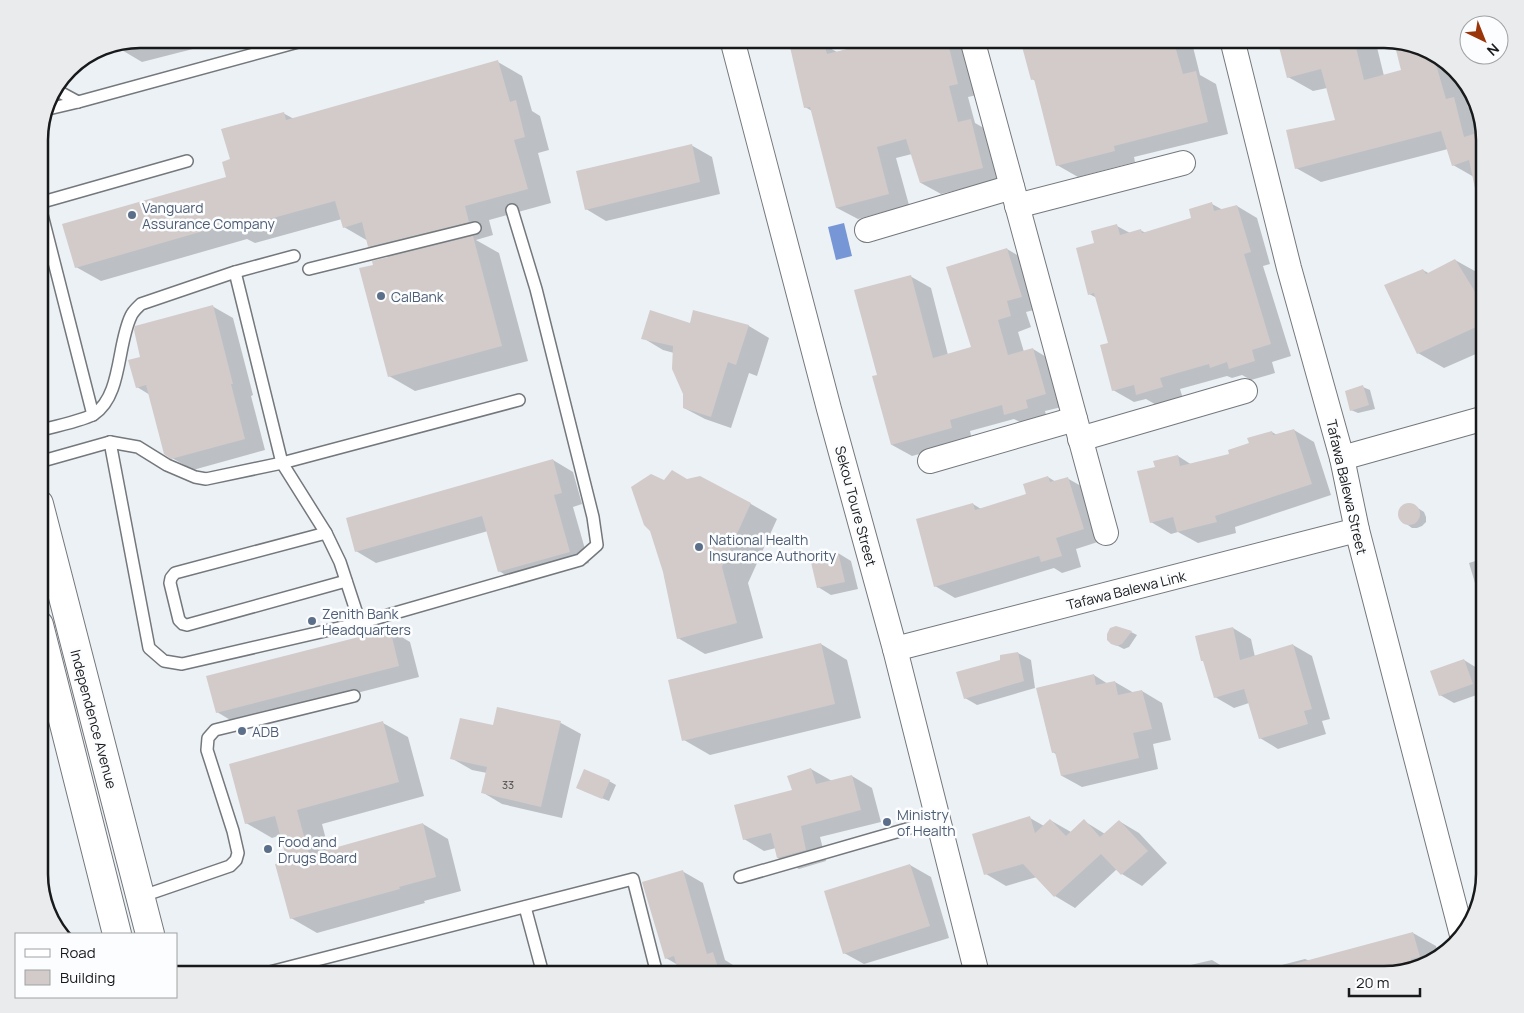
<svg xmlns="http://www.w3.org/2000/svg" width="1524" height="1013" viewBox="0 0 1524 1013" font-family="Manrope,sans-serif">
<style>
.water{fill:#7796d6}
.shadow{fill:#0003}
.building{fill:#d2cbc9}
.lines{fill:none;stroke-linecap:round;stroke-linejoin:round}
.lane-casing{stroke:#74787c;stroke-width:14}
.street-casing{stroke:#74787c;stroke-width:26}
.primary-casing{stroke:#74787c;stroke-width:30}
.lane{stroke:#fff;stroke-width:11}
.street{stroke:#fff;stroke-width:24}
.primary{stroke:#fff;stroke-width:28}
.service-dot{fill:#5c6f8a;stroke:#fcfdfe;stroke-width:2}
.labels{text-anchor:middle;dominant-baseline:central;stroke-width:5;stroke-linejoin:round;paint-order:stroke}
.number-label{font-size:11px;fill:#464646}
.service-label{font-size:14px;fill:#4e5e75;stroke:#fcfdfe;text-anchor:start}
.street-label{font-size:14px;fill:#17191b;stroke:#fcfdfe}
.rim{fill:none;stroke:#17191b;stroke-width:2.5}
</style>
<rect width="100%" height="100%" fill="#ecf1f5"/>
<!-- water -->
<polygon class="water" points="844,223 852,256 836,260 828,227"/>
<!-- shadow -->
<g class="shadow">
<polygon points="139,39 232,39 142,62 115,46 115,44"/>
<polygon points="886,39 964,39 977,95 968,97 975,123 991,132 1002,179 941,194 921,183 912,154 896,158 909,205 858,219 837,208 812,111 805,107 807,43 814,47 824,45 837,52 886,40"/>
<polygon points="1021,39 1191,39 1200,75 1216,84 1228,134 1134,157 1135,162 1078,177 1057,165 1036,81 1032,79"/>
<polygon points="1278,39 1375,39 1384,76 1403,71 1395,42 1441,56 1460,78 1468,107 1479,113 1483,131 1485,139 1485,237 1474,177 1453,165 1448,149 1321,182 1296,168 1336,121 1327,88 1313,91 1288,77"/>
<polygon points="498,62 522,76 532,111 540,116 549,150 538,153 551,203 489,220 493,235 476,240 499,253 528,361 415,391 389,376 375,265 390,258 369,246 368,241 344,227 342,219 255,243 247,239 101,281 76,267 227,178 231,160 283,113 294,119"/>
<polygon points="691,145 712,157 720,194 606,221 586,209"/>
<polygon points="1212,204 1223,210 1237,206 1257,218 1270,264 1263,266 1291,356 1272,362 1275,373 1251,380 1242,375 1232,378 1227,376 1180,389 1183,399 1158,406 1146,399 1134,402 1113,390 1110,344 1097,298 1089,294 1096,244 1117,226 1130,233 1140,230 1146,233 1193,219"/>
<polygon points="1007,249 1027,261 1042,308 1026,312 1031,327 1018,332 1024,352 1033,349 1053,361 1066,406 1045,411 1047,419 1026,425 1014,419 970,431 972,440 912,456 892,445 878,376 910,276 931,288 948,355 973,348"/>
<polygon points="1455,260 1482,275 1485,281 1485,350 1444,368 1418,353 1423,270 1430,274"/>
<polygon points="212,306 233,318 253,395 251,396 265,450 193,470 165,454 150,395 137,387 141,358"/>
<polygon points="694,311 749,326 769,338 757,376 749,373 731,428 705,419 684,408 684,394 674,353 663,350 643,338 691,324"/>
<polygon points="1363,387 1370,390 1375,409 1358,413 1351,410"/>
<polygon points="1294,430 1314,442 1331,495 1235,527 1236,533 1198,543 1178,532 1171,534 1151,522 1156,468 1178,456 1192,465 1231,455 1272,432 1277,435"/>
<polygon points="553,460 573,472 582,504 573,507 589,563 519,583 499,571 488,531 376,563 356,551"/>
<polygon points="1048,477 1056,482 1067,478 1088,490 1104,540 1076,549 1081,567 1062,573 1054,568 955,598 935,586 973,504 981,509 1027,495"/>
<polygon points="686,480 751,504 777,519 748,583 763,638 705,654 678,638"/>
<polygon points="1408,504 1413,505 1424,512 1426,517 1426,522 1422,526 1417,528 1412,528 1401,520 1399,515 1400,510 1403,506"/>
<polygon points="838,553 851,561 858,589 831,595 818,587"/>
<polygon points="1485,558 1485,614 1484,613 1469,563"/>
<polygon points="1233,628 1251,639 1255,657 1293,645 1312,656 1330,719 1322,721 1326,734 1278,749 1260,738 1249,703 1234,708 1215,697"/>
<polygon points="390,630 410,642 419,677 237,724 217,712"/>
<polygon points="1131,632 1137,635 1129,647 1124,649 1112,643"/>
<polygon points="821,644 847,660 861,718 710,755 684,740"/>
<polygon points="1018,653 1031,660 1035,688 977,705 965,698 1002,660 1001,656"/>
<polygon points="1464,660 1477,668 1485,692 1454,703 1440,695"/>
<polygon points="1094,675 1108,684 1115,682 1134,693 1142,691 1162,703 1171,740 1153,744 1158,769 1082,787 1062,776 1057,755 1053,752"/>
<polygon points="498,708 561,723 581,734 562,818 502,804 482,792 487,773 472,770 451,758 494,726"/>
<polygon points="383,723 408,737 424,796 322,824 329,851 423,824 448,839 461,891 424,901 425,903 317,933 291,918 288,862 281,835 272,838 246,823"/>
<polygon points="811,769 832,781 852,776 872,788 881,822 820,837 826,861 799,869 778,858 776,848 764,851 744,839 793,791"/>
<polygon points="609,781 616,785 609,801 584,791"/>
<polygon points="1030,818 1044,826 1050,820 1071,832 1084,821 1105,834 1119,821 1139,833 1167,863 1142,886 1122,874 1117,869 1075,908 1055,896 1037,877 1006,886 986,874"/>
<polygon points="910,865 931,877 949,938 864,964 844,953"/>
<polygon points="682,871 703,883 725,960 733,965 736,974 680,974 678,965 666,958"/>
<polygon points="1413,933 1436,946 1439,957 1435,961 1385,974 1246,974 1305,959 1310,961"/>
<polygon points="1212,960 1235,974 1152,974"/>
<polygon points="1063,966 1076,974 1035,974"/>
</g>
<!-- building -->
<g class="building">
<polygon points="888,39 947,39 958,84 949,86 958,122 971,119 983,168 920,183 906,139 877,147 889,194 836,208 810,107 804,108 790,47 807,42 809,47 824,43 827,54"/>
<polygon points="1020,39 1173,39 1183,74 1196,71 1208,122 1114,146 1115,151 1056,166 1034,79 1031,80"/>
<polygon points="1277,39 1354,39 1364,80 1401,70 1394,42 1433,54 1446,99 1454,97 1464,137 1483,131 1485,139 1485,192 1476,193 1469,160 1452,166 1441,131 1295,169 1286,130 1335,120 1321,69 1287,78"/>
<polygon points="498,60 510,102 516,100 525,137 514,140 528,189 465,206 469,222 368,247 362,222 343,228 335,201 230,230 228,224 75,268 62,224 226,177 222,162 230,159 221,129 284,112 286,120"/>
<polygon points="692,144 700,182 585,210 576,171"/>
<polygon points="1212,202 1214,211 1237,205 1251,252 1244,254 1271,344 1252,350 1255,361 1229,369 1227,362 1210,368 1209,364 1160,378 1163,387 1136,395 1134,385 1112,391 1100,345 1108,343 1094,293 1088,295 1076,248 1094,243 1091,231 1117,224 1120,235 1141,229 1142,233 1191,218 1189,209"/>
<polygon points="473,236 502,346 388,377 359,268 373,265 372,261"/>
<polygon points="1007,248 1022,297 1007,301 1011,316 998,320 1008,355 1033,348 1046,394 1026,400 1028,408 1004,415 1002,405 950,420 952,428 891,445 872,376 877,375 854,290 911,275 933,358 971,347 946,267"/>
<polygon points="1455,259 1485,308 1485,323 1417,354 1384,285 1423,269 1426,274"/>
<polygon points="213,305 233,384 231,384 245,439 171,459 164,454 146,385 136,388 128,360 140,357 134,330 135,326"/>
<polygon points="650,310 690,323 693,310 749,325 736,365 728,362 711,417 683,408 683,394 672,369 673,346 641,339"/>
<polygon points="1363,385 1369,405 1350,411 1345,391"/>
<polygon points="1294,429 1312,484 1215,516 1217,522 1177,532 1173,517 1150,523 1137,471 1155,467 1153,461 1178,455 1180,466 1229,454 1228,450 1249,443 1247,438 1272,431 1273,435"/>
<polygon points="553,459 562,493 554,495 570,552 498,572 482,516 355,552 346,518"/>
<polygon points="672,470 687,479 700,476 751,503 722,567 737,623 677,639 663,572 650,531 644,525 631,487 651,474 664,480"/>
<polygon points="1048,476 1050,482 1068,477 1084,529 1056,538 1062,556 1041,562 1039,556 934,587 916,519 973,503 975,510 1026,494 1023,484"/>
<circle cx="1409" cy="514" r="11"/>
<polygon points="838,552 845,582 817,588 810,558"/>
<polygon points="1116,626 1132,631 1122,644 1117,646 1111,644 1107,640 1107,634 1110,628"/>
<polygon points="1233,627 1240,660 1293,644 1312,709 1304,711 1308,724 1259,739 1244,689 1214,698 1203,661 1201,661 1195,636"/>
<polygon points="390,629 399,666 216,713 206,676"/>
<polygon points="821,643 835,704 682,741 668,680"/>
<polygon points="1018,652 1024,681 964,699 956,672 1000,660 1000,655"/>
<polygon points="1464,659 1473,684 1439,696 1430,671"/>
<polygon points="1094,674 1096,685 1115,681 1118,695 1142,690 1152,729 1133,733 1139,758 1061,776 1055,752 1052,753 1036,688"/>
<polygon points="497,707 561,721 541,807 481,793 487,767 450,759 460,718 493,725"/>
<polygon points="383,721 399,782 297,810 309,855 423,823 436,877 399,887 400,889 290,919 275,864 287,861 275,816 245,824 229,764"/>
<polygon points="811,768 816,784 852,775 861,810 801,826 806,850 777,858 771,833 743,840 734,805 792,790 787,776"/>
<polygon points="584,769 610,780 602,799 576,788"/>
<polygon points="1030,816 1035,833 1050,819 1066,836 1084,819 1100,837 1119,820 1148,851 1121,875 1101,854 1054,897 1023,864 984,875 972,834"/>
<polygon points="910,864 930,926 843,954 824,891"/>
<polygon points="683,870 707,954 713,952 720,974 679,974 674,956 665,959 642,882"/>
<polygon points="1413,932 1420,957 1411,959 1413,967 1385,974 1280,974 1279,968"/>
</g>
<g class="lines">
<!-- lane casing -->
<g class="lane-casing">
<g id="lane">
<polyline points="54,89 78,102"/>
<polyline points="44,110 78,102 298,42 301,39"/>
<polyline points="309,269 475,228"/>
<polyline points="235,272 282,463 326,533 340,562 360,623"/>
<polyline points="93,415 39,203 187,161"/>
<path d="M39 431C51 427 86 420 94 414 122 396 117 344 131 316 133 311 138 307 141 304L235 272 294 256"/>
<polyline points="110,442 149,648 164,661 182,664 360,623 580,560 597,545 593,517 536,289 512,210"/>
<polyline points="39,462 110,442 138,447 167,465 195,477 206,479 282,463 519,400"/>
<polyline points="326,533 175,573 171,578 170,583 179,620 183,624 187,625 346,581"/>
<polyline points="740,877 938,820"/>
<polyline points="140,897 230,866 236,860 238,853 233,831 207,750 208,738 215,730 354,696"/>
<polyline points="525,907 543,974"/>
<polyline points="262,974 633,879 657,974"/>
</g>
</g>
<!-- street casing -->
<g class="street-casing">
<g id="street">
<polyline points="732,39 829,409 895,649 977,974"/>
<polyline points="972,39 1106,533"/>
<polyline points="1232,39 1289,268 1342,458 1357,530 1462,935"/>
<polyline points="1017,206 1183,163"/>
<polyline points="867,230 1012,187"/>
<polyline points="1080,439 1245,391"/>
<polyline points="1342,458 1485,418"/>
<polyline points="930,461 1075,419"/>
<polyline points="895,649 1357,530"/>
</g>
</g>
<!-- primary casing -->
<g class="primary-casing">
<g id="primary">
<polyline points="39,504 150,934"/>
<polyline points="39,625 117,934"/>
</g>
</g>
<!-- lane -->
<use href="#lane" class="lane"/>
<!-- street -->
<use href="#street" class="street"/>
<!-- primary -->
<use href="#primary" class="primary"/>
</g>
<!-- markers -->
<g class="service-dot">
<circle cx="132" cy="215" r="5"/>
<circle cx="381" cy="296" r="5"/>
<circle cx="699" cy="547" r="5"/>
<circle cx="312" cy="621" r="5"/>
<circle cx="242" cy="731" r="5"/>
<circle cx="887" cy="822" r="5"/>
<circle cx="268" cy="849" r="5"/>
</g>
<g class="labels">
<!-- number labels -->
<g class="number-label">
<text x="508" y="784">33</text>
</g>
<!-- service labels -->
<g class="service-label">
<text x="142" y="207">Vanguard<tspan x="142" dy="16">Assurance Company</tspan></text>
<text x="391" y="296">CalBank</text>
<text x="709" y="539">National Health<tspan x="709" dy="16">Insurance Authority</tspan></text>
<text x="322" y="613">Zenith Bank<tspan x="322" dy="16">Headquarters</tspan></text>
<text x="252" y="731">ADB</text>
<text x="897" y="814">Ministry<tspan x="897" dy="16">of Health</tspan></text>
<text x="278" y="841">Food and<tspan x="278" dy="16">Drugs Board</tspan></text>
</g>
<!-- street labels -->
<g class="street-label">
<text transform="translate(1347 487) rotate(77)">Tafawa Balewa Street</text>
<text transform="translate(856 506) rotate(75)">Sekou Toure Street</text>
<text transform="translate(1126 590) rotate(-14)">Tafawa Balewa Link</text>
<text transform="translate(94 719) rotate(75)">Independence Avenue</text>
</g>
</g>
<!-- crop -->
<path d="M0 0H1524V1013H0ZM140 48H1384A92 92 0 0 1 1476 140V874A92 92 0 0 1 1384 966H140A92 92 0 0 1 48 874V140A92 92 0 0 1 140 48Z" fill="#eaebec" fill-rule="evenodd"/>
<path class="rim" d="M140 48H1384A92 92 0 0 1 1476 140V874A92 92 0 0 1 1384 966H140A92 92 0 0 1 48 874V140A92 92 0 0 1 140 48Z"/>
<!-- legend -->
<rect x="15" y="933" width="162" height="65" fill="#fcfdfe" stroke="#a0a2a3"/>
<rect x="25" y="949" width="25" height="8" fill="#ffffff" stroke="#a0a2a3"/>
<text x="60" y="958" font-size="15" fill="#17191b">Road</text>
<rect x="25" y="970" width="25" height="15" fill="#d2cbc9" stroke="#a0a2a3"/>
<text x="60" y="983" font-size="15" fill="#17191b">Building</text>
<!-- north arrow -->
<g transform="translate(1484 40) rotate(137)"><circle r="24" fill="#fcfdfe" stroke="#a0a2a3"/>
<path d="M0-4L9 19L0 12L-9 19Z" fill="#9a3509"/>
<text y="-8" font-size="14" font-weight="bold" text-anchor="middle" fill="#17191b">N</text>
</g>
<!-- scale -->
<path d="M1349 988v8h71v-8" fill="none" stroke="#17191b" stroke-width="2.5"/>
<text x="1356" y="988" font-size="15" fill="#17191b" stroke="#fcfdfe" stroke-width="4" paint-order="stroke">20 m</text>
</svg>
